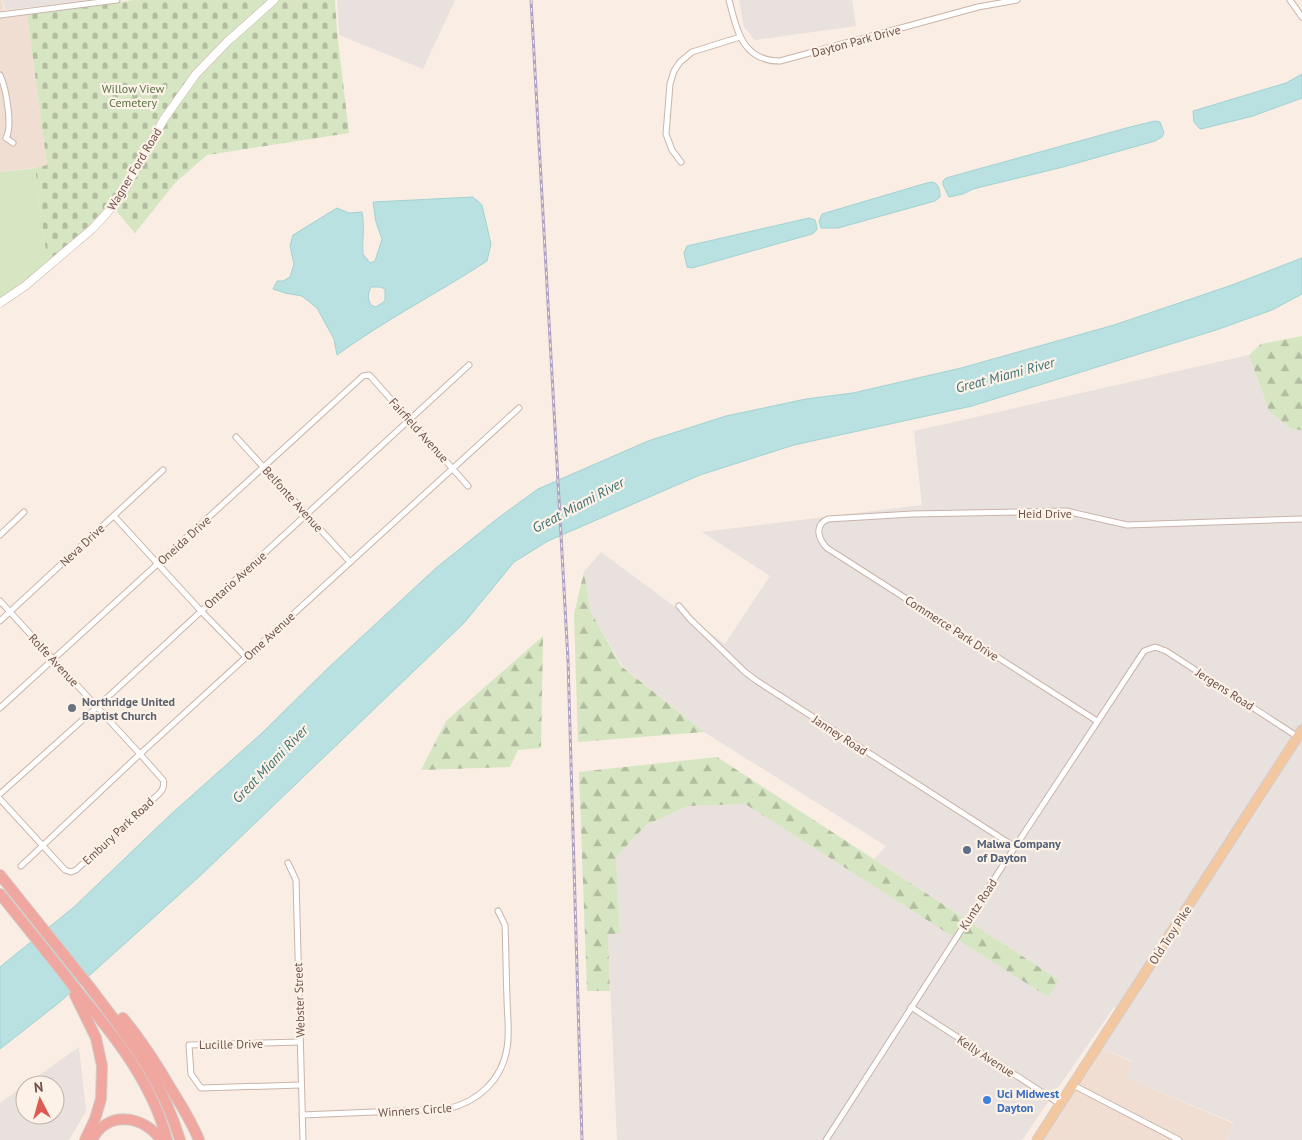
<svg xmlns="http://www.w3.org/2000/svg" width="1302" height="1140" viewBox="0 0 1302 1140" font-family="'PT Sans',sans-serif">
<style>
.residential{fill:#f1ded2}
.industrial{fill:#e9e1dd;fill-rule:evenodd}
.forest{fill:url(#forest-firs)}
.cemetery{fill:url(#cemetery-stones)}
.green{fill:#d6e6c3}
.water{fill:#b9e1e1;stroke:#a1d2d2;fill-rule:evenodd}
.lines{fill:none;stroke-linecap:round;stroke-linejoin:round}
.minor-casing{stroke:#c9b4aa;stroke-width:7}
.secondary-casing{stroke:#cfb5ab;stroke-width:9}
.primary-casing{stroke:#d4cbc9;stroke-width:11}
.motorway-casing{stroke:#d4cbc9;stroke-width:12}
.minor{stroke:#fff;stroke-width:5}
.secondary{stroke:#fff;stroke-width:8}
.primary{stroke:#f3c8a0;stroke-width:9}
.motorway{stroke:#efa79f;stroke-width:10}
.rail-casing{stroke:#afa3c2;stroke-width:3}
.rail{stroke:#fdf2e8;stroke-width:1;stroke-dasharray:4;stroke-linecap:butt}
.worship-dot{fill:#6b7280;stroke:#fdf2e8;stroke-width:2}
.service-dot{fill:#5c6f8a;stroke:#fdf2e8;stroke-width:2}
.shop-dot{fill:#3f7fe0;stroke:#fdf2e8;stroke-width:2}
.labels{text-anchor:middle;dominant-baseline:central;stroke-width:4.5;stroke-linejoin:round;paint-order:stroke}
.street-label{font-size:12px;fill:#6f534b;stroke:#fdf2e8}
.park-label{font-size:12px;fill:#5a7444;stroke:#fdf2e8}
.worship-label{font-size:12px;font-weight:bold;fill:#5b616d;stroke:#fdf2e8;text-anchor:start}
.service-label{font-size:12px;font-weight:bold;fill:#4e5e75;stroke:#fdf2e8;text-anchor:start}
.shop-label{font-size:12px;font-weight:bold;fill:#366cbe;stroke:#fdf2e8;text-anchor:start}
.water-label{font-size:14px;font-style:italic;fill:#417374;stroke:#fdf2e8}
</style>
<defs>
<pattern id="forest-firs" width="22" height="20" patternUnits="userSpaceOnUse" patternTransform="scale(1.25)"><rect width="22" height="20" fill="#d6e6c3"/><path d="M5 1l3.5 6h-7zM16 11l3.5 6h-7z" fill="#b2bda0"/></pattern>
<pattern id="cemetery-stones" width="16" height="16" patternUnits="userSpaceOnUse" patternTransform="scale(1.25)"><rect width="16" height="16" fill="#d6e6c3"/><path d="M2 7V4a2 2 0 0 1 4 0v3zM10 15v-3a2 2 0 0 1 4 0v3z" fill="#b2bda0"/></pattern>
</defs>
<rect width="100%" height="100%" fill="#faede3"/>
<!-- residential -->
<g class="residential">
<polygon points="0,0 2,0 5,18 27,14 47,166 0,172"/>
<polygon points="1097,1047 1132,1062 1127,1078 1234,1124 1226,1140 1036,1140"/>
</g>
<!-- industrial -->
<g class="industrial">
<polygon points="3,0 89,0 5,10"/>
<polygon points="337,0 455,0 423,69 339,35"/>
<polygon points="739,0 852,0 856,26 755,40 744,27"/>
<polygon points="1249,355 1269,411 1291,429 1302,430 1302,1140 1226,1140 1234,1123 1127,1078 1132,1061 1097,1047 1121,1011 1114,1007 1022,1140 617,1140 608,934 620,933 616,857 646,825 688,806 745,804 1048,996 1059,980 874,859 886,846 704,732 622,666 590,610 584,572 601,552 725,644 770,576 702,532 922,505 914,431"/>
<path d="M79 1047 86 1111 69 1140H0V1103ZM25 1085H55V1115H25Z"/>
</g>
<!-- forest -->
<g class="forest">
<polygon points="1302,336 1302,430 1291,429 1269,411 1249,355 1261,344"/>
<polygon points="584,572 590,610 621,666 704,732 578,742 574,614"/>
<polygon points="543,636 541,748 518,750 510,767 421,770 446,721"/>
<polygon points="717,757 1059,980 1048,997 745,804 688,806 646,825 616,857 620,933 608,935 610,991 587,991 579,772"/>
</g>
<!-- cemetery -->
<polygon class="cemetery" points="135,0 335,0 337,32 349,133 207,155 175,183 135,233 111,205 80,236 51,260 46,253 35,168 47,165 27,14"/>
<!-- green -->
<polygon class="green" points="35,168 46,252 51,260 23,283 0,298 0,172"/>
<!-- water -->
<g class="water">
<polygon points="1302,74 1302,98 1253,116 1205,128 1200,129 1194,122 1193,111 1286,83"/>
<polygon points="1155,121 1160,122 1164,133 1162,137 1155,141 1063,167 973,189 963,194 949,197 943,185 943,181 946,178 1130,127"/>
<path d="M930 182C939 182 940 189 940 197L935 201 838 228H821L819 221 822 214Z"/>
<path d="M473 197 482 205 491 244 487 261C438 293 385 320 337 355L334 339 317 308 302 296 285 293 273 289 277 281H283L290 277 294 264 290 246 293 235 337 208 349 213 362 212C365 227 362 239 363 254L370 263 375 261 382 239 376 222 373 202ZM371 287H380L385 289V301L376 307 371 305C367 298 368 294 371 287Z"/>
<path d="M809 218 815 220C817 227 819 230 812 234L692 268 687 267 684 253 687 246Z"/>
<polygon points="1302,258 1302,294 1272,310 1216,330 972,406 794,445 700,475 548,541 514,562 464,623 201,875 61,1001 0,1049 0,967 74,907 169,816 262,733 327,669 436,568 498,518 538,489 648,441 726,416 806,399 853,393 961,368 1114,325 1232,285"/>
</g>
<g class="lines">
<!-- minor casing -->
<g class="minor-casing">
<g id="minor">
<path d="M729 0C737 30 742 61 780 61L978 7 1017 0"/>
<polyline points="1290,0 1302,17"/>
<polyline points="0,15 117,0"/>
<path d="M0 75C6 88 13 126 6 138"/>
<polyline points="6,138 13,143"/>
<polyline points="681,162 672,150 666,134 670,84 674,71 680,62 692,52 740,37"/>
<polyline points="236,437 350,562"/>
<polyline points="114,516 201,611 246,657"/>
<polyline points="0,535 24,512"/>
<path d="M0 601 140 754 163 780C166 789 159 794 152 800L76 870 71 872 65 870 0 799"/>
<polyline points="679,606 690,619 745,672 757,681 1015,847"/>
<polyline points="0,621 163,470"/>
<polyline points="0,708 363,376 369,375 372,378 468,486"/>
<path d="M1097 721 827 548C818 539 814 525 828 519L912 514 1066 511 1127 525 1302 519"/>
<polyline points="0,794 97,707 469,365"/>
<polyline points="288,863 296,880 303,1140"/>
<polyline points="21,866 140,754 519,408"/>
<polyline points="911,1007 1060,1104"/>
<polyline points="300,1042 189,1045 191,1074 201,1088 301,1085"/>
<polyline points="1073,1085 1179,1140"/>
<path d="M302 1115 447 1109C478 1102 502 1080 507 1048 510 1031 507 1014 507 998 506 974 506 949 505 925L498 911"/>
<polyline points="826,1140 1011,853 1144,651 1155,647 1166,651 1298,737"/>
</g>
</g>
<!-- secondary casing -->
<g class="secondary-casing">
<polyline id="secondary" points="0,303 25,286 92,229 106,214 122,194 164,119 196,74 228,41 274,0"/>
</g>
<!-- primary casing -->
<g class="primary-casing">
<polyline id="primary" points="1037,1140 1302,730"/>
</g>
<!-- motorway casing -->
<g class="motorway-casing">
<g id="motorway">
<path d="M0 875C30 912 59 949 89 986 127 1036 162 1079 180 1140"/>
<path d="M0 894C25 925 50 956 74 987 112 1033 152 1081 167 1140"/>
<polyline points="75,995 96,1038 102,1066 101,1099 95,1119 85,1140"/>
<path d="M123 1018C142 1041 158 1066 173 1092 183 1108 192 1123 199 1140"/>
<path d="M92 1140C107 1110 144 1115 161 1140"/>
</g>
</g>
<!-- minor -->
<use href="#minor" class="minor"/>
<!-- secondary -->
<use href="#secondary" class="secondary"/>
<!-- primary -->
<use href="#primary" class="primary"/>
<!-- motorway -->
<use href="#motorway" class="motorway"/>
<!-- rail casing -->
<g class="rail-casing">
<polyline id="rail" points="531,0 568,660 582,1140"/>
</g>
<!-- rail -->
<use href="#rail" class="rail"/>
</g>
<!-- markers -->
<circle class="worship-dot" cx="72" cy="708" r="5"/>
<circle class="service-dot" cx="967" cy="850" r="5"/>
<circle class="shop-dot" cx="987" cy="1100" r="5"/>
<g class="labels">
<!-- street labels -->
<g class="street-label">
<text transform="translate(856 41) rotate(-15)">Dayton Park Drive</text>
<text transform="translate(134 169) rotate(-59)">Wagner Ford Road</text>
<text transform="translate(419 430) rotate(48)">Fairfield Avenue</text>
<text transform="translate(293 499) rotate(48)">Belfonte Avenue</text>
<text x="1045" y="513">Heid Drive</text>
<text transform="translate(184 540) rotate(-42)">Oneida Drive</text>
<text transform="translate(82 545) rotate(-43)">Neva Drive</text>
<text transform="translate(235 580) rotate(-42)">Ontario Avenue</text>
<text transform="translate(952 628) rotate(33)">Commerce Park Drive</text>
<text transform="translate(269 636) rotate(-43)">Ome Avenue</text>
<text transform="translate(54 660) rotate(47)">Rolfe Avenue</text>
<text transform="translate(1225 689) rotate(33)">Jergens Road</text>
<text transform="translate(840 735) rotate(33)">Janney Road</text>
<text transform="translate(118 831) rotate(-43)">Embury Park Road</text>
<text transform="translate(978 904) rotate(-57)">Kuntz Road</text>
<text transform="translate(1170 935) rotate(-57)">Old Troy Pike</text>
<text transform="translate(299 1000) rotate(-92)">Webster Street</text>
<text transform="translate(231 1044) rotate(-1)">Lucille Drive</text>
<text transform="translate(986 1056) rotate(33)">Kelly Avenue</text>
<text transform="translate(415 1110) rotate(-4)">Winners Circle</text>
</g>
<!-- park labels -->
<g class="park-label">
<text x="133" y="88">Willow View<tspan x="133" dy="14">Cemetery</tspan></text>
</g>
<!-- worship labels -->
<g class="worship-label">
<text x="82" y="701">Northridge United<tspan x="82" dy="14">Baptist Church</tspan></text>
</g>
<!-- service labels -->
<g class="service-label">
<text x="977" y="843">Malwa Company<tspan x="977" dy="14">of Dayton</tspan></text>
</g>
<!-- shop labels -->
<g class="shop-label">
<text x="997" y="1093">Uci Midwest<tspan x="997" dy="14">Dayton</tspan></text>
</g>
<!-- water labels -->
<g class="water-label">
<text transform="translate(1005 375) rotate(-15)">Great Miami River</text>
<text transform="translate(578 505) rotate(-28)">Great Miami River</text>
<text transform="translate(270 764) rotate(-46)">Great Miami River</text>
</g>
</g>
<!-- north arrow -->
<g transform="translate(40 1100) rotate(354)"><circle r="24" fill="#fdf2e8" stroke="#c4b2a9"/>
<path d="M0-4L9 19L0 12L-9 19Z" fill="#da5c52"/>
<text y="-8" font-size="14" font-weight="bold" text-anchor="middle" fill="#6f534b">N</text>
</g>
</svg>
